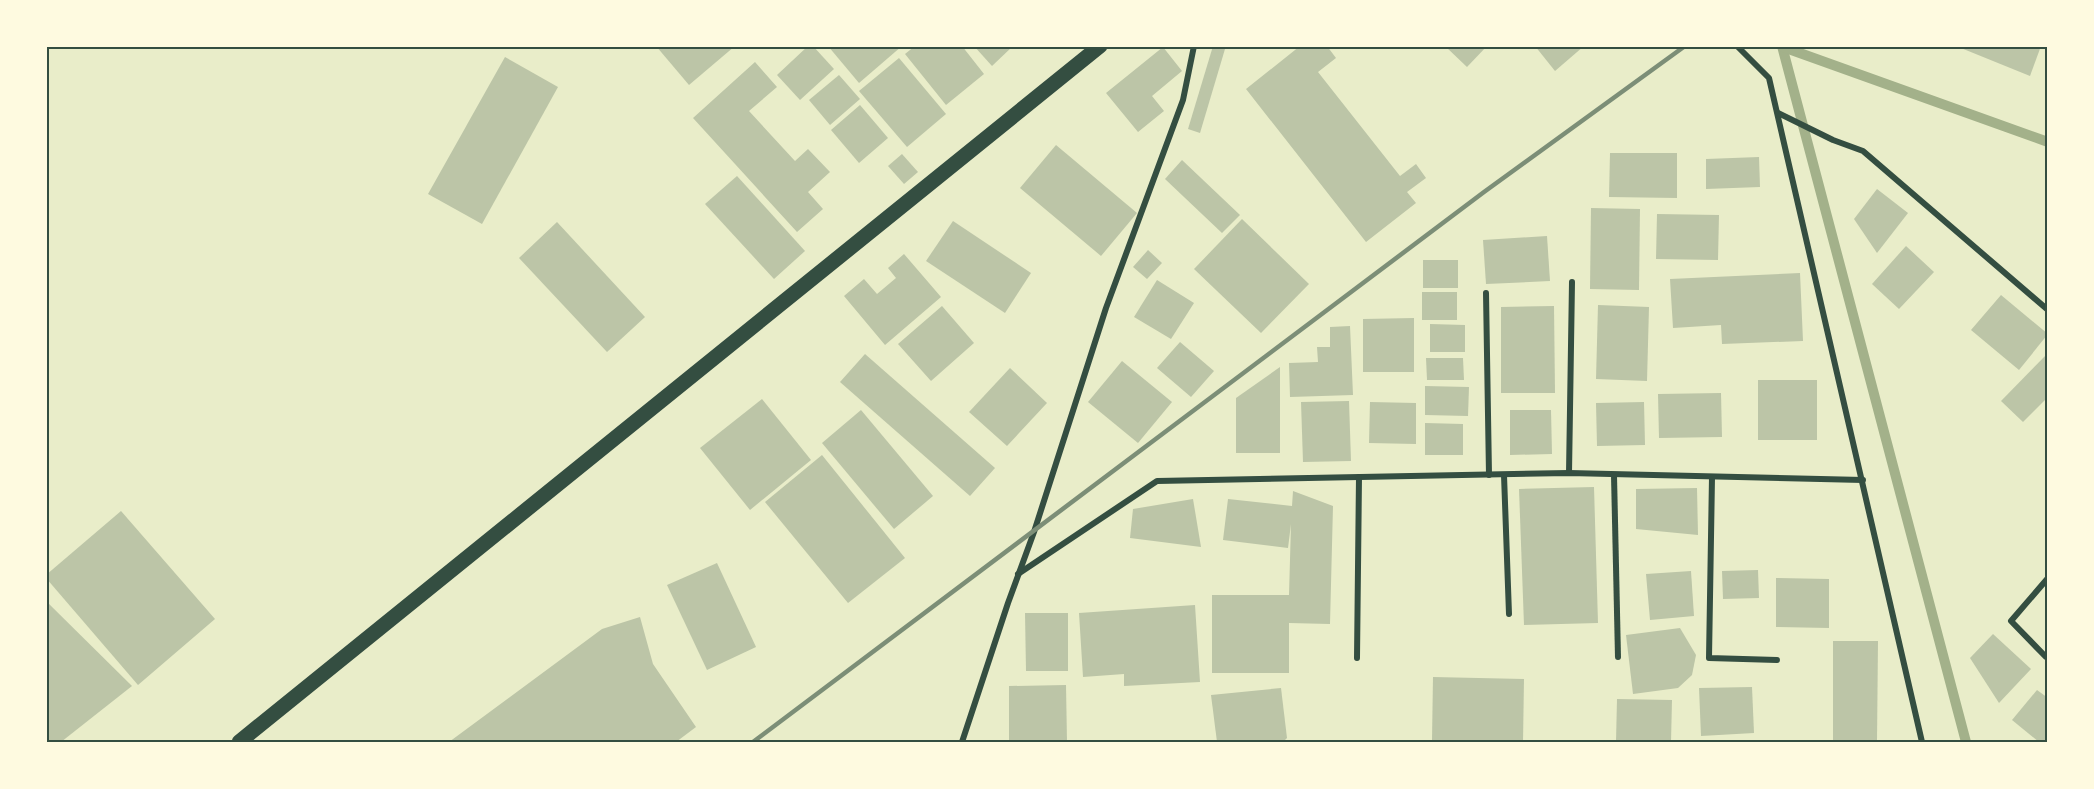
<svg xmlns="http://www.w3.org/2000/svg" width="2094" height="789" viewBox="0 0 2094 789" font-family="'Fira Sans Condensed',sans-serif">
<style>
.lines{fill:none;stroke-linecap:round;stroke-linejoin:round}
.stream{stroke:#a3b18a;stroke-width:10}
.building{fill:#bcc5a7}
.minor{stroke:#344e41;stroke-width:6}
.primary{stroke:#344e41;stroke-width:15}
.rail{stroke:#7c8e77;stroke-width:4.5}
.neatline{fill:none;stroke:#344e41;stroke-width:2}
</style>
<rect width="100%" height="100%" fill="#e9edc9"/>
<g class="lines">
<!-- stream -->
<g class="stream">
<polyline points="1782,46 1966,742"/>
<polyline points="1783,47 2048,142"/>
</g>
</g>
<!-- building -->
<g class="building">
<polygon points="656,46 735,46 689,85"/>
<polygon points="808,46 813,46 834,69 800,100 777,75"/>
<polygon points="828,46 902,46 859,83"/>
<polygon points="915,46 962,46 984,74 946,105 905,54"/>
<polygon points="974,46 1013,46 992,66"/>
<polygon points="1213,46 1225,49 1200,133 1188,129"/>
<polygon points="1300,46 1327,46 1336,58 1318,72 1400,176 1416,164 1426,178 1407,192 1416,203 1366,242 1246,89"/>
<polygon points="1445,46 1487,46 1467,67"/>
<polygon points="1535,46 1584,46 1555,71"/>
<polygon points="1956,46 2041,46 2030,76"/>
<polygon points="1163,47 1182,71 1152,96 1164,111 1138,132 1106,93"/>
<polygon points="505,57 558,87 482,224 428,194"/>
<polygon points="899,58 946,114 907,147 859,91"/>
<polygon points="755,62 777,87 749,111 795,161 808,149 830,172 808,192 823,209 797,232 693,118"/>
<polygon points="839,75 860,99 830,125 809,100"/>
<polygon points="860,105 888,138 859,163 831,130"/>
<polygon points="1056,145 1137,213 1101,256 1020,188"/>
<polygon points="1610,153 1677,153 1677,198 1609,197"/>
<polygon points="902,154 918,172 904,184 888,166"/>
<polygon points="1759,157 1760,187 1706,189 1706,159"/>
<polygon points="1182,160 1240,215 1222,233 1165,179"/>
<polygon points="737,176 805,251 774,279 705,204"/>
<polygon points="1877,189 1908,213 1877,253 1854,219"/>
<polygon points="1591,208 1640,209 1639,290 1590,289"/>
<polygon points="1657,214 1719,215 1718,260 1656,259"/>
<polygon points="1242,219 1309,284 1261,333 1194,269"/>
<polygon points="953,221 1031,273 1005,313 926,261"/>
<polygon points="557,222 645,317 607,352 519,258"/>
<polygon points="1547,236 1550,281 1486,284 1483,240"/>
<polygon points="1906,246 1934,272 1899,309 1872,284"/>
<polygon points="1148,250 1162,263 1147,279 1133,267"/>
<polygon points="904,254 941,297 885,345 844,296 864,279 877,294 896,278 888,268"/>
<rect x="1423" y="260" width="35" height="28"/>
<polygon points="1800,273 1803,341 1722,344 1721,325 1673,328 1670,279"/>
<polygon points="1157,280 1194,303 1171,339 1134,317"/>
<rect x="1422" y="292" width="35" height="28"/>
<polygon points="2001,295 2048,334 2019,370 1971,330"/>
<polygon points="1598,305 1649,307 1647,381 1596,379"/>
<polygon points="942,306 974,343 931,381 898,344"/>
<polygon points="1554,306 1555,393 1501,393 1501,307"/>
<polygon points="1414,318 1414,372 1363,372 1363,319"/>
<polygon points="1430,324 1465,325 1465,352 1430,352"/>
<polygon points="1350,326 1353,395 1290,397 1289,363 1318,362 1317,347 1330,347 1330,327"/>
<polygon points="1180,342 1214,371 1191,397 1157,368"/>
<polygon points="2048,353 2048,397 2023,422 2001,401"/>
<polygon points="865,354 995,468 970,496 840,382"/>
<polygon points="1426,358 1463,358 1464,380 1427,380"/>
<polygon points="1122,361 1172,402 1138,443 1088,402"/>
<polygon points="1280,367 1280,453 1236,453 1236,398"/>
<polygon points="1010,368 1047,403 1007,446 969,412"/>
<rect x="1758" y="380" width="59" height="60"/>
<polygon points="1425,386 1469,387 1468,416 1425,415"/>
<polygon points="1721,393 1722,437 1659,438 1658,394"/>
<polygon points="762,399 811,460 750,510 700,448"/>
<polygon points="1349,401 1351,461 1303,462 1301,402"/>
<polygon points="1370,402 1416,403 1416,444 1369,443"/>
<polygon points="1644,402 1645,445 1597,446 1596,403"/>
<polygon points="861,410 933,496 894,529 822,443"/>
<polygon points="1510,410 1551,410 1552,454 1510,455"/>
<polygon points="1425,423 1463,424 1463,455 1425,455"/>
<polygon points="822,455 905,558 848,603 765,502"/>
<polygon points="1594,487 1598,623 1524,625 1519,489"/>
<polygon points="1697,488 1698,535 1636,529 1636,489"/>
<polygon points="1293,491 1333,506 1330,624 1289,623 1289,673 1212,673 1212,595 1289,595 1291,524 1288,548 1223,540 1228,499 1292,506"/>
<polygon points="1193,499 1201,547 1130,538 1133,509"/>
<polygon points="121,511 215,619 138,685 46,578 46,575"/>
<polygon points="717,563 756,647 707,670 667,585"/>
<polygon points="1758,570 1759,598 1723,599 1722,571"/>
<polygon points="1691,571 1694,616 1650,620 1646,574"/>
<polygon points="1776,578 1829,579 1829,628 1776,627"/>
<polygon points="46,601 132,686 61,742 46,742"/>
<polygon points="1195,605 1200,682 1124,686 1124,674 1083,677 1079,613"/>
<polygon points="1025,613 1068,613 1068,671 1026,671"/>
<polygon points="640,617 653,664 696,727 676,742 449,742 602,629"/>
<polygon points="1680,628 1696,655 1692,675 1678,688 1633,694 1626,635"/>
<polygon points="1993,634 2031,669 1999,703 1970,658"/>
<polygon points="1833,641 1878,641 1877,741 1833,740"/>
<polygon points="1433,677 1524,679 1523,742 1432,740"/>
<polygon points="1066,685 1067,742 1009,742 1009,686"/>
<polygon points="1752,687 1754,733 1701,736 1699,688"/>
<polygon points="1281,688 1287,738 1283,742 1217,742 1211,695"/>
<polygon points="2037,690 2048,698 2048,742 2039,742 2012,720"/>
<polygon points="1617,699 1672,700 1671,742 1616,742"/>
</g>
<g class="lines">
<!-- minor -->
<g class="minor">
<polyline points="1737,46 1769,78 1922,742"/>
<polyline points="1778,113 1833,140 1863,151 2048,310"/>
<polyline points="1486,293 1489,475"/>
<polyline points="1569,473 1572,282"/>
<polyline points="1504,475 1509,614"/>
<polyline points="1614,475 1618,657"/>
<polyline points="1712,477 1709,658 1777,660"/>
<polyline points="1018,574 1157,481 1569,473 1863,480"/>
<polyline points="2046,657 2011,621 2048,578"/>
<polyline points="1357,658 1359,477"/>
<polyline points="962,742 1008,603 1034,532 1106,308 1183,100 1194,46"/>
</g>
<!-- primary -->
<polyline class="primary" points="239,742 1100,46"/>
<!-- rail -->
<polyline class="rail" points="753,742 1484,192 1685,46"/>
</g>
<!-- border -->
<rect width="2094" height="789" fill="none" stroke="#fefae0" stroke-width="96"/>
<rect x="48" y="48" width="1998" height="693" class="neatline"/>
</svg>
